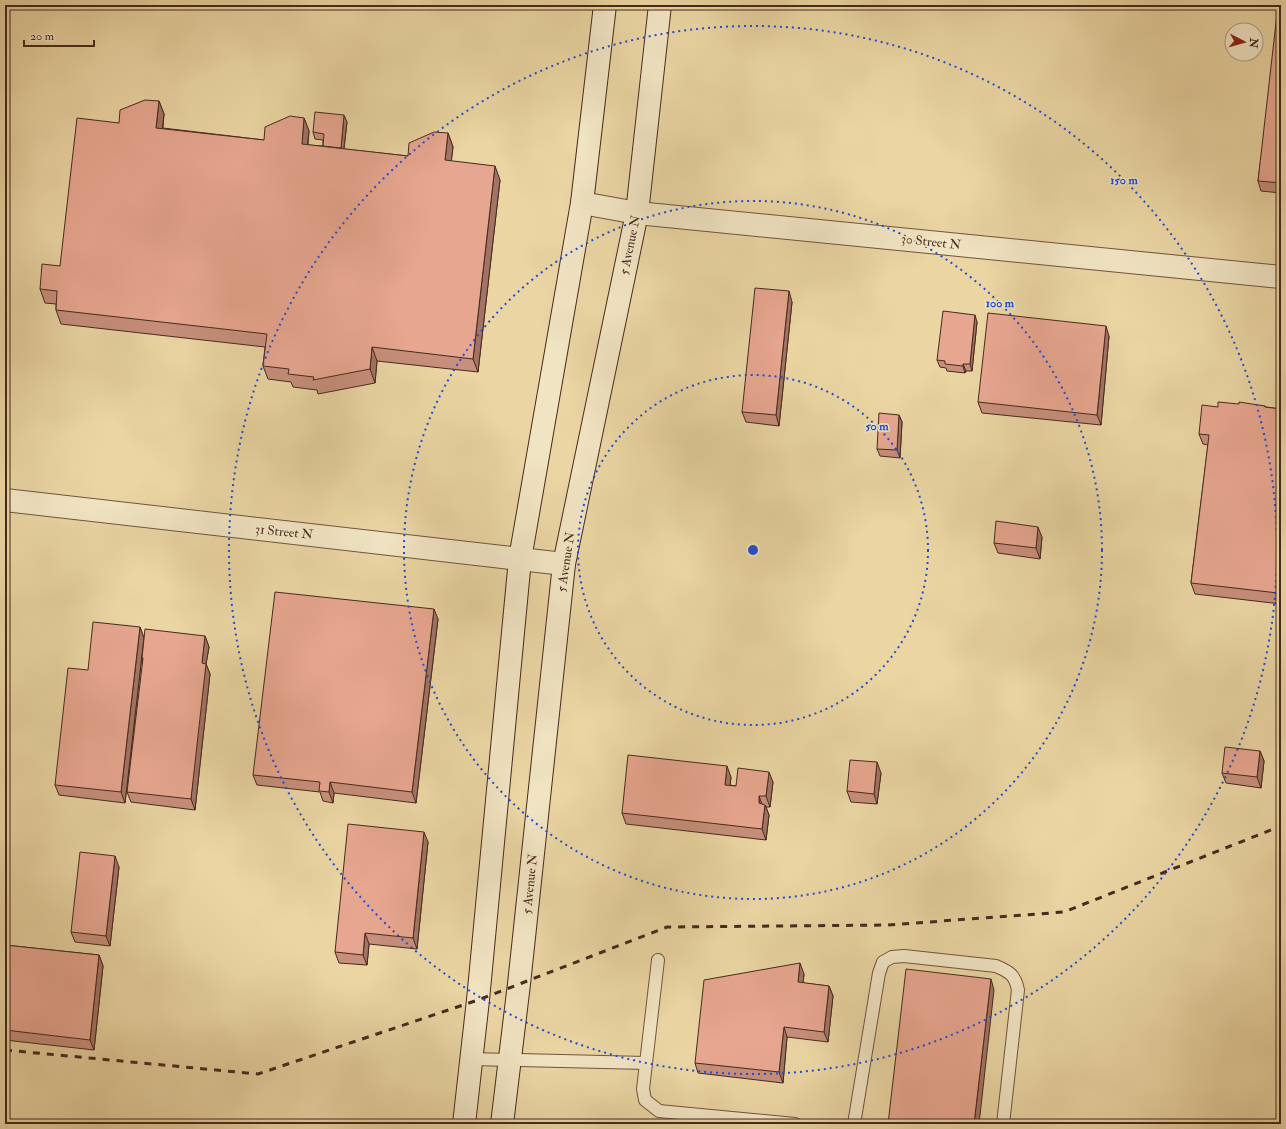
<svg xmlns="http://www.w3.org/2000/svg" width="1286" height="1129" viewBox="0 0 1286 1129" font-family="'IM FELL Double Pica',serif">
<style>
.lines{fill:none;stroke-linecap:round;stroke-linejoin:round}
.service-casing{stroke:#70543f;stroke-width:14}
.minor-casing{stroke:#70543f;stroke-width:24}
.secondary-casing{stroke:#47291e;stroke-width:24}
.service{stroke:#f1e4c3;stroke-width:12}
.minor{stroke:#f1e4c3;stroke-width:22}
.secondary{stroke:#f1e4c3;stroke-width:22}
.rail{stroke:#47291e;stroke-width:3;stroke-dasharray:7 7;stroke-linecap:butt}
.wall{fill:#c78f7c;stroke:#47291e}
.shaded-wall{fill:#a27465;stroke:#47291e}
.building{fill:#e7a690;stroke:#47291e}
.ring{fill:none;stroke:#1d4ed8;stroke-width:2;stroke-dasharray:2 4}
.labels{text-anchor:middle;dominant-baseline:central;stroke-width:3;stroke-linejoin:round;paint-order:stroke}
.street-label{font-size:13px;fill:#47291e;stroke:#f1e4c3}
.centre{fill:#1d4ed8;stroke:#f1e4c3;stroke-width:2}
.ring-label{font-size:12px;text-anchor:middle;font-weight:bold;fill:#1d4ed8;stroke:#f1e4c3;stroke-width:3;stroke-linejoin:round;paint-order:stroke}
</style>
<rect width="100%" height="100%" fill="#ead5a3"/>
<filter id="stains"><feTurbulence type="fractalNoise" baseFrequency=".005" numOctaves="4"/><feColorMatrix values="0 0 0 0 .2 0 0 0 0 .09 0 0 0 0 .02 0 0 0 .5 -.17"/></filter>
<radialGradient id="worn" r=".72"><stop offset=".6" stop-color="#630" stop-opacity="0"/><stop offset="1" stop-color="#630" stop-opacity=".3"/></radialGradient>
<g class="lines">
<!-- service casing -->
<g class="service-casing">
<g id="service">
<polyline points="658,960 643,1089 645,1100 659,1111 795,1124"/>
<polyline points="471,1059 646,1063"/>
<path d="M854 1124 879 973 883 962 892 957 904 956 996 966C1010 972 1015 975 1018 990L1003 1124"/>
</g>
</g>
<!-- minor casing -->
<g class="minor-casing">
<g id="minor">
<polyline points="582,203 637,213 1281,277"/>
<polyline points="5,500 564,564"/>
</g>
</g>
<!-- secondary casing -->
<g class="secondary-casing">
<g id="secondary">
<polyline points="464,1124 478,1000 520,559 582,203 605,5"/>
<polyline points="502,1124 519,984 564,564 637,213 660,5"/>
</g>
</g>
<!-- service -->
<use href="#service" class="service"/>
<!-- minor -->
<use href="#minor" class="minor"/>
<!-- secondary -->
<use href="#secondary" class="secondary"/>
<!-- rail -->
<polyline class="rail" points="5,1050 258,1074 478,1000 667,927 888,925 1064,912 1281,826"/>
</g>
<!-- wall -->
<g class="wall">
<polygon points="1281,5 1281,193 1261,191 1258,181"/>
<polygon points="159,101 164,114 163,128 264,140 304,118 309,131 308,145 323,146 323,140 315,139 313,132 347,122 344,149 408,156 448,133 453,147 451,161 500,180 478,372 377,361 375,383 318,394 317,390 293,387 291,382 268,379 263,366 265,347 61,324 56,310 56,304 45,303 40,289 60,266 119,123"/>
<polygon points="792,302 779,426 746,422 742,412"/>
<polygon points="977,322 972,371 966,371 965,373 947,371 946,368 940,367 937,360"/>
<polygon points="1109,336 1101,425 982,413 978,402"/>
<polygon points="1265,406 1266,407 1281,409 1281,604 1195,594 1191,583 1208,445 1203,444 1199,434 1218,407"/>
<polygon points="899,415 902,422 900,458 880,456 877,449"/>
<polygon points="1042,537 1040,559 998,553 994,543"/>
<polygon points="438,619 416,803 334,793 333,803 323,801 320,792 257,785 253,775"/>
<polygon points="140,627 144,638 125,803 59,795 55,785 88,670"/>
<polygon points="205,636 209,647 206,664 210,674 195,810 131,802 127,792 143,662 142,658"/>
<polygon points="1260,751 1264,761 1261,788 1226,783 1222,773"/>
<polygon points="881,773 877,804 851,802 847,791"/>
<polygon points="731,777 730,785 736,786 773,782 770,807 766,807 769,815 766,840 626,824 622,813"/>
<polygon points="428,842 417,949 369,944 367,965 339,963 335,952"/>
<polygon points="119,867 110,946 75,942 71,932"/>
<polygon points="5,945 99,955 103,966 94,1050 5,1040"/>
<polygon points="804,974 803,983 829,986 833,996 828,1042 787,1037 783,1083 698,1073 695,1063"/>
</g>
<!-- shaded-wall -->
<g class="shaded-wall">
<polygon points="159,101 164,114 161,141 156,128"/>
<polygon points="344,115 347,122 343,156 341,149"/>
<polygon points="304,118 309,131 306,158 302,144"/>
<polygon points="448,133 453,147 450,174 445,160"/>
<polygon points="495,166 500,180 478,372 473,359"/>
<polygon points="789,291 792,302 779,426 776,415"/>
<polygon points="975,315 977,322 972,371 970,364"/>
<polygon points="1106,326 1109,336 1101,425 1097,415"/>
<polygon points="372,347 377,361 375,383 370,369"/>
<polygon points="963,364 966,371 965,373 963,366"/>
<polygon points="899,415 902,422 900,458 897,450"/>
<polygon points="1038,527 1042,537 1040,559 1036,548"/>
<polygon points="1281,563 1281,603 1278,593"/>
<polygon points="434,609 438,619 416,803 412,792"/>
<polygon points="140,627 144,638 125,803 121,792"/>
<polygon points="205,636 209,647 206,664 210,674 195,810 191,799 202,663"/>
<polygon points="1260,751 1264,761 1261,788 1257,777"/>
<polygon points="877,762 881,773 877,804 874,794"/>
<polygon points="727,766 731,777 729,795 725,785"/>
<polygon points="769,772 773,782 770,807 766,796"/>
<polygon points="330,782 334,793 333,803 329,792"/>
<polygon points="759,796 763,807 759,803"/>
<polygon points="765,805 769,815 766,840 762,829"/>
<polygon points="424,832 428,842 417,949 413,938"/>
<polygon points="115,856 119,867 110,946 106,936"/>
<polygon points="365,933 369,944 367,965 363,955"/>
<polygon points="99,955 103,966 94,1050 90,1040"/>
<polygon points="800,963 804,974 802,993 798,982"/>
<polygon points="991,979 994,990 979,1124 974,1124"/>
<polygon points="829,986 833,996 828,1042 824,1032"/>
<polygon points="784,1027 787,1037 783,1083 779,1072"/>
</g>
<!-- building -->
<g class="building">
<polygon points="1278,5 1281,5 1281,183 1258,181"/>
<polygon points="145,100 159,101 156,128 264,140 265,127 290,116 304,118 302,144 408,156 409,143 434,132 448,133 445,160 495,166 473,359 372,347 370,369 313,380 314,377 288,374 289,369 263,366 267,334 56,310 57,291 40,289 42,264 60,266 77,118 119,123 120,110"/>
<polygon points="315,112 344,115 341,148 323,146 324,134 313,132"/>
<polygon points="755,288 789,291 776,415 742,412"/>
<polygon points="943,311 975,315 970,364 963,364 963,366 945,364 945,361 937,360"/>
<polygon points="988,313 1106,326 1097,415 978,402"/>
<polygon points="1218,402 1239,404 1239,402 1265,406 1265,407 1281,409 1281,563 1278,593 1191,583 1209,435 1199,434 1202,405 1218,407"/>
<polygon points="879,413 899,415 897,450 877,449"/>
<polygon points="996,521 1038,527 1036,548 994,543"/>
<polygon points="275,592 434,609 412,792 330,782 329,792 319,791 320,782 253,775"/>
<polygon points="93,622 140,627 121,792 55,785 68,668 88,670"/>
<polygon points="145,629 205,636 202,663 206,664 191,799 127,792 143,658 142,658"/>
<polygon points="1225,747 1260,751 1257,777 1222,773"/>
<polygon points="628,755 727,766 725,785 736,786 738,768 769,772 766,796 759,796 759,803 765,805 762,829 622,813"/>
<polygon points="850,760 877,762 874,794 847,791"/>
<polygon points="348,824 424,832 413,938 365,933 363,955 335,952"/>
<polygon points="80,852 115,856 106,936 71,932"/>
<polygon points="5,945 99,955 90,1040 5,1030"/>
<polygon points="800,963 798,982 829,986 824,1032 784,1027 779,1072 695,1063 704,980"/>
<polygon points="906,969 991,979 974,1124 888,1124"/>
</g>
<!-- distance rings -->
<g class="ring">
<circle cx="753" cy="550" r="175"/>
<circle cx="753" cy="550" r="349"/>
<circle cx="753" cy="550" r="524"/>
</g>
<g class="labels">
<!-- street labels -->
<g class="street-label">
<text transform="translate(931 242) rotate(6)">30 Street N</text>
<text transform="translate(630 245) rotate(-78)">5 Avenue N</text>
<text transform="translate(284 532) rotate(6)">31 Street N</text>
<text transform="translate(566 562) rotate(-81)">5 Avenue N</text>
<text transform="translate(530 884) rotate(-84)">5 Avenue N</text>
</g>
</g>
<circle cx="753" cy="550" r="6" class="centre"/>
<g class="ring-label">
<text x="1124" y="184">150 m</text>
<text x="1000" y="307">100 m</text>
<text x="877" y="430">50 m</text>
</g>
<!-- margin -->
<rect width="1286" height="1129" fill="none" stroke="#ead5a3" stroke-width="20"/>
<rect x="6" y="6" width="1274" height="1117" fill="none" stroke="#47291e" stroke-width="2"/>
<rect x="10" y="10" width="1266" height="1109" fill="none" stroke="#47291e"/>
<!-- north arrow -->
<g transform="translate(1244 42) rotate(96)"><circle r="19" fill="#f1e4c3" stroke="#ad9981"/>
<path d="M0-3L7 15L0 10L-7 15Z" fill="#8f2418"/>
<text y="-6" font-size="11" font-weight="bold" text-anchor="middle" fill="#47291e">N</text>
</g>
<!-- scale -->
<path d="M24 40v6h70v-6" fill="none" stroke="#47291e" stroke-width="2"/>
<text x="30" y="40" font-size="12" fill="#47291e" stroke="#f1e4c3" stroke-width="3" paint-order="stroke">20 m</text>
<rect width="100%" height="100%" filter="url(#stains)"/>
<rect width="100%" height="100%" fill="url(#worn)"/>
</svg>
